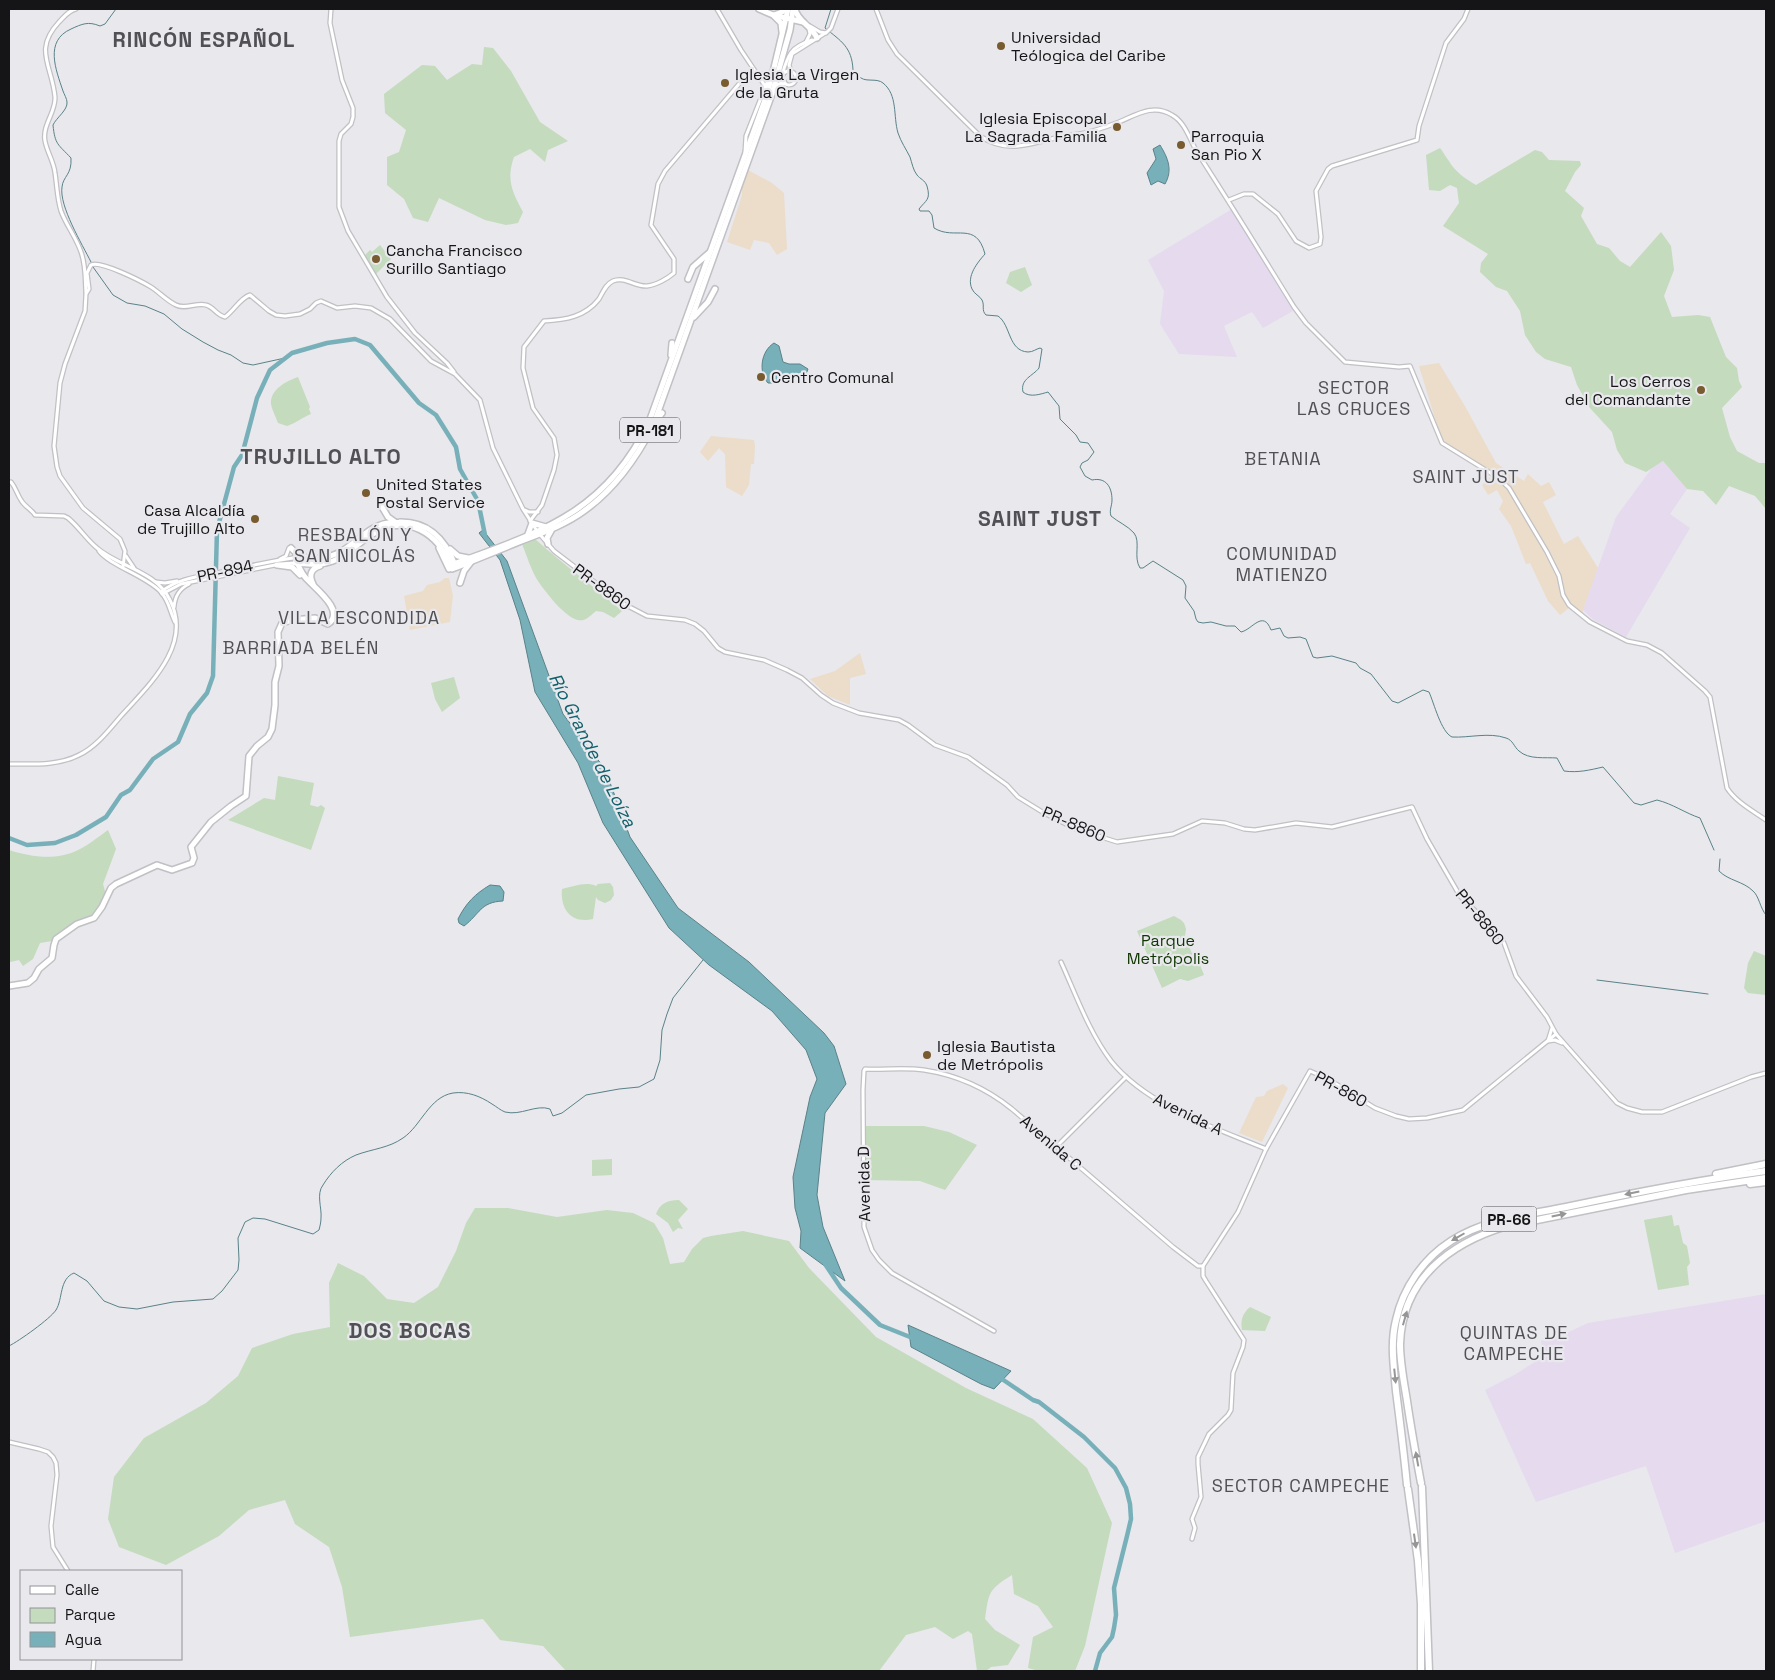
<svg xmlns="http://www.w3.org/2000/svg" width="1775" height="1680" viewBox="0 0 1775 1680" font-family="'Space Grotesk',sans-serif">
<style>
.commercial{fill:#ebddca}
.industrial{fill:#e6daee}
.green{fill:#c4dbbe}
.water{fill:#78b0ba;stroke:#5a8289}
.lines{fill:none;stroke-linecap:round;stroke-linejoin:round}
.stream{stroke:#5a8289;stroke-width:1}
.river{stroke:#78b0ba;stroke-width:4.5}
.minor-casing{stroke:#c0c0c5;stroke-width:5.5}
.major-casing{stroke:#c0c0c5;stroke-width:8}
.highway-casing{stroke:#c0c0c5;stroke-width:9}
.minor{stroke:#fff;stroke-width:3}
.major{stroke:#fff;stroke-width:5}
.highway{stroke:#fff;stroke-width:6}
.oneway{fill:#969697}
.poi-dot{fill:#785b2f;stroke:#e8e8ed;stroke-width:2}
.labels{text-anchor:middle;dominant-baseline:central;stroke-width:4.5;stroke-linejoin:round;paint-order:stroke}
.shield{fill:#e8e8ed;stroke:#545457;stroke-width:1}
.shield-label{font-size:15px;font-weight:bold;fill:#151517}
.poi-label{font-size:16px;fill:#151517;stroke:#e8e8ed;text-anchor:start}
.street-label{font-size:16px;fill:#151517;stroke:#e8e8ed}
.park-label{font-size:16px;fill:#0f3601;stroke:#e8e8ed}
.neighbourhood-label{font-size:18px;letter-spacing:1px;fill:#515155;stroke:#e8e8ed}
.water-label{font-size:18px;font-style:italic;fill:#11606b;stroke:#e8e8ed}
.district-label{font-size:21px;font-weight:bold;letter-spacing:1px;fill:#515155;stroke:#e8e8ed}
</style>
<rect width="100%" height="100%" fill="#e8e8ed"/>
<!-- commercial -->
<g class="commercial">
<polygon points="748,170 772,183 784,193 787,249 777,255 769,243 754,240 750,250 727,242 742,195 742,183"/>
<polygon points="1439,363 1466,408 1496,463 1524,481 1528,474 1541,486 1549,482 1556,495 1543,502 1564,544 1578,536 1598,568 1581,617 1569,608 1560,615 1548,601 1530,563 1526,564 1511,526 1499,509 1503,501 1497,490 1488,495 1482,485 1494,473 1445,442 1440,435 1419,366"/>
<polygon points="711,436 754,440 755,446 754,464 751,464 749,485 742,496 726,487 725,454 719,448 708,461 700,452"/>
<polygon points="445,578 449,578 453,596 450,622 410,630 404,596 423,591 427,585 440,582"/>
<polygon points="860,653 866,674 850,678 850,705 828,696 810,679 835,671"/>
<polygon points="1283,1084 1288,1088 1262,1142 1239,1133 1256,1097 1264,1096 1267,1091"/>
</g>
<!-- industrial -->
<g class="industrial">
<polygon points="1232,209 1293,311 1263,328 1252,312 1224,326 1237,357 1179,354 1160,324 1164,291 1148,260"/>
<polygon points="1663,461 1687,489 1670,514 1690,528 1626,637 1594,620 1583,610 1616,517 1652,468"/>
<polygon points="1766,1294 1766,1521 1675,1553 1646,1466 1536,1502 1485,1390 1516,1374 1544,1356 1541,1341 1560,1336 1588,1323"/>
</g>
<!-- green -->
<g class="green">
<path d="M484 47 493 48 511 71 540 122 568 141 548 150 545 162 530 149 514 157C506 179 512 192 523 212L518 223 506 225 485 220 439 198 428 222 413 218 404 199 387 185V157L399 152 406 130 385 113 384 94 422 65 435 66 447 80 472 64 482 65Z"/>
<path d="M1440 148C1444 153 1445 156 1449 161 1455 172 1466 179 1476 185L1535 150 1542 152 1549 160 1580 161 1581 165 1575 172 1565 191 1584 208 1581 216 1597 244 1609 248 1620 261 1630 267 1661 232 1671 246 1674 270 1664 296 1672 317 1698 315 1710 317 1726 357 1737 368 1739 381 1742 387 1722 408 1730 437 1737 451 1759 463H1766V509L1755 496 1729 486 1716 505 1703 491 1687 489 1663 461 1646 472 1625 463 1617 450 1612 432 1590 408 1577 385 1571 367 1545 359 1536 352 1525 335 1520 311 1507 291 1496 287 1480 272 1481 263 1488 254 1443 226 1459 203 1457 188 1450 185 1440 191 1429 190 1426 155Z"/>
<polygon points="380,245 391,259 375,275 364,256 370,250 372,252"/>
<polygon points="1025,267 1032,285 1021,292 1006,283 1010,272"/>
<path d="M298 377 310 407 309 409 311 414C301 418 296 423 287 426L278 423C276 417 272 410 271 404 270 389 287 381 298 377Z"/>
<path d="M535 539C563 564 593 586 622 611L614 618 603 612 596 611C592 614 588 619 583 620 569 624 545 591 538 581 531 570 527 556 522 544Z"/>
<polygon points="454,677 460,698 442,712 435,699 431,683"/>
<polygon points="278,776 314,783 310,805 318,807 321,805 325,808 311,850 228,820 264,798 275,800"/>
<path d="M108 830 116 849 103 884 106 895 95 916 77 923 52 941 40 943 33 959 23 966 19 960 10 962 9 970V850C31 857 56 861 78 850 89 845 98 837 108 830Z"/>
<path d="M610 883 613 887 614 895 611 900 605 903 598 900 596 897 593 919C572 924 560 910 562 889 572 887 586 881 596 886L598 884Z"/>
<polygon points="1174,916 1181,920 1184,923 1186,929 1185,936 1195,961 1200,965 1204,975 1188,981 1180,979 1162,988 1137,931"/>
<polygon points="1754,951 1766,956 1766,995 1748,993 1744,988 1748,963"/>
<polygon points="865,1126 924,1126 949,1132 977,1145 945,1190 920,1181 865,1180"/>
<polygon points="612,1159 612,1175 592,1176 592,1160"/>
<path d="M679 1200 688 1209 678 1220 683 1229 678 1228 673 1232 668 1223 656 1214C660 1203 668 1200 679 1200Z"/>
<path d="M475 1208H508L557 1217 607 1210 633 1213 654 1223 663 1238 670 1264 684 1262 692 1249 703 1238 711 1236 743 1231 789 1241 809 1268 876 1337 966 1388 1033 1419 1087 1468 1112 1523 1085 1646 1075 1671H1039L1028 1668 1033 1637 1053 1627 1038 1606 1014 1594 1012 1575C988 1590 989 1592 985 1619L995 1630 1020 1645 1008 1665 991 1667 986 1671H977L972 1634 968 1631 953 1639 935 1627 906 1635 879 1671H566L543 1646 500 1640 483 1619 350 1637 342 1587 329 1547 295 1524 285 1500 249 1510 219 1536 166 1565 119 1547 108 1519 114 1477 144 1438 206 1403 238 1376 252 1348 293 1334 330 1327 329 1283 338 1263 364 1276 387 1299 414 1303 438 1287 456 1251 466 1223Z"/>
<polygon points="1672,1215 1674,1226 1679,1225 1683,1243 1687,1246 1690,1263 1687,1267 1689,1285 1658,1290 1644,1220"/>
<path d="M1250 1307 1271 1317 1265 1331 1242 1330C1240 1320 1243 1313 1250 1307Z"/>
</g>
<!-- water -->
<g class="water">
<path d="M1160 145C1168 158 1173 170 1165 184L1158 181 1151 185 1147 173 1156 159 1153 149Z"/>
<path d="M774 343 779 346 783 362 789 364H800L808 369 806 374 773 383H768C758 372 761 351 774 343Z"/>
<polygon points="483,530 507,561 563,714 605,769 630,837 678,908 749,962 824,1033 834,1046 846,1084 825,1113 817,1195 823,1227 845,1281 800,1248 801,1231 795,1208 793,1177 810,1097 817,1079 806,1050 772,1011 709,965 669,928 603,823 578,763 535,692 520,620 500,560 479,533"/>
<path d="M490 885 500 886 504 892 503 901C480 902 480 914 464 926L459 923 458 919C466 903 475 894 490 885Z"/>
<polygon points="908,1325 1011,1371 994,1389 981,1384 911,1347"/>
</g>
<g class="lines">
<!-- stream -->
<g class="stream">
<path d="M831 9 825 28C841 41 852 47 853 70 855 72 858 76 861 78 867 82 877 78 883 83 898 95 893 116 898 133 901 142 906 149 910 157 912 163 913 170 917 175 920 179 925 180 927 186 931 200 926 200 919 209L920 211H929L932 215 934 228C955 241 976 220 985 254 978 262 966 276 972 289 974 294 980 296 982 300 985 306 981 310 986 315L998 316C1011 325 1008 351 1028 352 1033 352 1036 349 1040 348L1042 349 1039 368C1033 376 1020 379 1023 392 1030 398 1041 394 1048 392L1059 406 1060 419 1076 435 1080 442 1088 443 1094 452 1088 460 1082 463 1080 467 1085 476 1092 480C1106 477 1112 487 1112 500 1112 506 1109 510 1111 516 1118 522 1128 526 1134 533 1141 542 1133 557 1140 568H1143L1153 561 1183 580 1186 586 1185 598 1194 611 1196 619 1198 622 1203 623 1211 622 1226 626H1235L1241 632C1252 630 1263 609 1271 630L1280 628 1284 636 1288 638 1300 637 1306 639 1313 657 1317 658 1332 656 1356 663 1360 668 1371 674 1392 701 1398 703 1423 690 1429 692C1434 703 1441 732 1452 737 1469 738 1489 732 1506 738 1513 740 1514 747 1519 751 1529 760 1545 757 1557 758L1564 771C1578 773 1590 770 1603 767L1634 803 1641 805 1657 800C1673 804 1685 813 1700 818L1714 850"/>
<path d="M91 262C82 244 59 206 62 187 63 176 72 175 71 158 58 144 55 145 53 125 56 118 68 110 67 102 67 99 64 94 63 91 56 70 44 41 71 29 82 24 88 21 100 26L105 24 116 9"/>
<polyline points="93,267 113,295 127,303 145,306 164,314 182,329 203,342 218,350 231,355 243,363 253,365 285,358"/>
<path d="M1720 859 1719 871C1729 881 1743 881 1753 891 1759 896 1760 908 1766 915"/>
<polyline points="1597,980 1708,994"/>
<path d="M9 1346C19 1341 50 1319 56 1310 63 1299 59 1279 74 1273L87 1281 104 1301 119 1307 137 1309 173 1302 213 1299 222 1291 238 1270 239 1260 238 1238 245 1222 253 1218 265 1219 313 1234 319 1230C320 1226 321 1222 321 1218 322 1208 316 1194 323 1185 331 1172 342 1161 356 1155 372 1149 389 1148 403 1138 421 1126 429 1097 453 1093 467 1091 480 1096 492 1104 497 1107 500 1110 505 1112 521 1116 536 1104 550 1109L553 1116 562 1113 586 1095 619 1089 639 1087 654 1079 660 1060 662 1030 667 1014 673 998 703 960"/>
</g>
<!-- river -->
<g class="river">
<polyline points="9,838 27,845 55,843 76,835 106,817 121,795 130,790 153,759 178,742 190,714 207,693 213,676 217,530 234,467 242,455 257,398 270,370 292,353 327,343 355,339 370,345 419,403 436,415 456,447 460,469 478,501 485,535"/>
<polyline points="825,1264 841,1288 880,1325 915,1339"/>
<polyline points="999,1377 1033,1400 1039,1402 1084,1437 1115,1468 1126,1488 1130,1504 1131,1519 1127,1536 1114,1588 1116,1615 1114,1628 1112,1637 1100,1653 1095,1671"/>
</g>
<!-- minor casing -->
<g class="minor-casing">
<g id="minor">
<path d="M76 9C68 11 65 16 59 22 33 50 52 65 55 97 56 112 42 125 45 141 47 152 54 162 55 173 57 186 57 198 61 211 66 225 76 237 81 252 86 265 85 280 86 293"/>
<polyline points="331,9 330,23 342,80 353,108 353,117 351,124 341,134 339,141 339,207 348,231 387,297 415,333 447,363 454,372"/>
<polyline points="717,9 741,50 765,86"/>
<path d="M876 9 888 40 897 54 980 136C1008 155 1031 143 1060 137 1066 135 1072 135 1079 134 1092 132 1106 127 1119 122 1136 115 1153 103 1172 115 1185 122 1190 140 1197 152 1230 203 1262 255 1294 307L1306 323 1345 362 1399 367 1410 366 1442 443 1497 477 1509 488 1547 552 1559 576 1563 595 1569 605 1590 622 1627 641 1647 645 1662 653 1705 691 1710 697 1727 788C1736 802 1753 811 1766 820"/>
<polyline points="810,26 820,32 826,33"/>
<polyline points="806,42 810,34 809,29"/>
<circle cx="789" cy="78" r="7"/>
<polyline points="791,72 789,65 792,54 827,32 831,28 838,9"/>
<polyline points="757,73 766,75 770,74"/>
<path d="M782 75C788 55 790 47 812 40"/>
<polyline points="745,152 746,136 770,75"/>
<polyline points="1229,200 1244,194 1253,194 1278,214 1296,241 1309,248 1320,244 1321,237 1316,191 1328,169 1332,166 1417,140 1419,126 1446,43 1464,19 1468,9"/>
<path d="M9 482H11C16 488 17 494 21 500 24 506 31 509 35 515L64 516 68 518C79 527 86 539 97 548 119 567 156 571 170 600 193 645 149 685 121 716 109 730 96 747 79 755 58 766 32 764 9 764"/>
<polyline points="525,510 529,512 538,512"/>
<path d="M530 521 542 505 554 470 557 455 554 438 533 408 523 368 524 347 544 321C565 320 585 317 599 299 603 292 606 284 613 281 625 276 635 287 647 286 656 285 667 279 674 273V259L651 225 658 184 665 171 739 84 757 73"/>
<path d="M99 551C111 566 144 575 160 591 169 600 170 612 175 622"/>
<polyline points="126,556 134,568"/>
<polyline points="280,559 286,556 289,548"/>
<path d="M123 567 125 551 120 539 83 508 60 476 57 467 54 446 60 383 65 364 85 311 86 294 89 289 87 273 91 265C100 260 141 281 151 287 159 292 167 301 176 305 185 310 197 302 206 305 214 307 216 315 225 317 234 311 240 298 250 295L269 311 276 315 285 316 300 314 310 309 316 303 321 301 337 308 355 306 371 308 390 319 431 361 455 374 480 400 493 448 523 509 537 531 554 551 622 603 647 616 685 620 695 624 704 631 718 648 725 652 764 660 787 670 802 678 821 695 833 703 859 713 899 720 908 725 935 745 968 757 1007 785 1018 797 1044 813 1076 829 1117 842 1173 834 1202 821 1225 823 1244 829 1255 830 1296 823 1332 827 1412 807 1427 839 1460 896 1496 931 1504 943 1516 976 1547 1017 1556 1034 1617 1103 1627 1108 1642 1112H1662L1751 1077 1766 1073"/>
<polyline points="156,582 165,583 177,581"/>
<path d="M161 592C179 577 205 576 227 571 249 566 271 561 293 558"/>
<polyline points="162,594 181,584 280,564 295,563"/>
<path d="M174 607C175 596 179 589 189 584"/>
<path d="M1061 962C1076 995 1089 1032 1111 1061 1146 1105 1215 1128 1266 1149"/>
<polyline points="1552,1028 1548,1041 1555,1040 1562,1043"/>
<polyline points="1056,1147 1126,1077"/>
<path d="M994 1331 892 1273 879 1260 872 1250 864 1227 863 1090 864 1071 865 1069C884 1070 905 1067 924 1070 957 1075 986 1088 1012 1109L1173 1247 1198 1266H1203"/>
<polyline points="9,1442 39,1449 48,1452 53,1457 56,1463 57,1475 51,1526 53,1547 68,1571"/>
<polyline points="1192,1539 1195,1528 1192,1519 1201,1497 1198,1464 1198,1457 1209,1434 1228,1415 1231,1410 1233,1373 1243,1347 1244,1340 1206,1281 1203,1276 1203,1266 1238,1212 1266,1149 1310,1071 1328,1079 1375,1108 1396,1116 1409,1119 1427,1118 1463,1110 1556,1034"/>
<polyline points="93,1671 94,1659"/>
</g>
</g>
<!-- major casing -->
<g class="major-casing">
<g id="major">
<polyline points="759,9 773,15 803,22"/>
<path d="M795 9C798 22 811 25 817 38"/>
<polyline points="774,15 782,12 785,9"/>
<polyline points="774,16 781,23 782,32"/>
<polyline points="775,90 779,85 784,83"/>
<polyline points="688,279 693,267 710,252"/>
<polyline points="694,317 708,302 715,289"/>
<polyline points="671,355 672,343"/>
<polyline points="656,421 662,413"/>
<polyline points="382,507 388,517 395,522"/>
<polyline points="528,534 532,523 546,527"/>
<polyline points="548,544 547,538 551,531"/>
<polyline points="291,548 297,554 305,557"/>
<polyline points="439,548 449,569"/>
<polyline points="450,549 458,556 468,558"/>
<path d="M295 558C309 559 322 560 336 554 349 549 359 537 370 530 379 524 389 522 399 522 429 521 445 539 455 565"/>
<path d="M295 563C308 564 320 566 333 561 348 555 358 543 371 535 407 512 439 533 452 569 475 560 497 551 519 542 542 533 565 525 584 511 615 489 636 459 653 426L772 94 790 30 793 9"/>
<polyline points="277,565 292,567 300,575"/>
<path d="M451 565C540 532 605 514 649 422L766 97 773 72 788 9"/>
<polyline points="460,583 464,571 471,562"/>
<path d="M313 584C309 576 310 569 320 566"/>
<path d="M9 986 28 983 34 978 39 969 52 958 54 945 56 939 77 924 94 918 102 907 111 888 116 884 157 865 172 870 192 863 194 858 191 847 211 822 231 806 246 796 249 756 257 746 268 737 272 729 275 705V682L279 666 278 632 282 623 292 620 315 618 328 624C347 611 313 587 305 577 300 571 298 565 296 559"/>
</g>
</g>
<!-- highway casing -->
<g class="highway-casing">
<g id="highway">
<polyline points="1716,1174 1766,1164"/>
<polyline points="1750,1184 1766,1182"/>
<path d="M1421 1483C1416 1456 1411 1428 1407 1401 1404 1382 1400 1363 1400 1344 1402 1279 1450 1243 1507 1226L1686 1190 1766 1178"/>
<path d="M1407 1485C1404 1454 1400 1422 1396 1391 1394 1367 1390 1344 1396 1320 1403 1288 1423 1259 1451 1241 1485 1219 1527 1215 1566 1207 1632 1193 1699 1180 1766 1171"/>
<polyline points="1422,1487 1429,1671"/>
<polyline points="1408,1489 1418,1561 1421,1604 1421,1671"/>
</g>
</g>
<!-- minor -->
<use href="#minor" class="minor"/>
<!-- major -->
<use href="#major" class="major"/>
<!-- highway -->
<use href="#highway" class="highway"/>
</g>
<!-- one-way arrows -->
<defs><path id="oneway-solid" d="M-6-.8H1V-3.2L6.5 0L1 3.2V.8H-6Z" transform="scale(1.25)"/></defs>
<g class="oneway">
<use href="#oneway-solid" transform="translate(1632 1193) rotate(168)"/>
<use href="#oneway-solid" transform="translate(1559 1215) rotate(-12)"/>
<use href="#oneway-solid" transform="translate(1458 1237) rotate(150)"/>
<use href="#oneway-solid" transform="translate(1405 1318) rotate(-74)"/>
<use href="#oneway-solid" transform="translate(1395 1376) rotate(84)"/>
<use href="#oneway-solid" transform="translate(1417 1459) rotate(-100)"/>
<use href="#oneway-solid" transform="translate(1415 1541) rotate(82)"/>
</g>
<!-- markers -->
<g class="poi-dot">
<circle cx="1001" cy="46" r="5"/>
<circle cx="725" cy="83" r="5"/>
<circle cx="1117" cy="127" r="5"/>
<circle cx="1181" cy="145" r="5"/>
<circle cx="376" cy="259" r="5"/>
<circle cx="761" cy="377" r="5"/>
<circle cx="1701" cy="390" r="5"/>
<circle cx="366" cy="493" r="5"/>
<circle cx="255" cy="519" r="5"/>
<circle cx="927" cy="1055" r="5"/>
</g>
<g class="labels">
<!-- shield labels -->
<g class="shield">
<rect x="620" y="417.5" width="60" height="25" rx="4"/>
<rect x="1481.5" y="1206.5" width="55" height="25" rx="4"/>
</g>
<g class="shield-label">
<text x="650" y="430">PR-181</text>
<text x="1509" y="1219">PR-66</text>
</g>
<!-- poi labels -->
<g class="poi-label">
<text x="1011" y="37">Universidad<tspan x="1011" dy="18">Teólogica del Caribe</tspan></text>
<text x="735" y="74">Iglesia La Virgen<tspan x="735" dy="18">de la Gruta</tspan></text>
<text x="1107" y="118" text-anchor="end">Iglesia Episcopal<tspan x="1107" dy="18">La Sagrada Familia</tspan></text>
<text x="1191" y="136">Parroquia<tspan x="1191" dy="18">San Pio X</tspan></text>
<text x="386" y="250">Cancha Francisco<tspan x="386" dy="18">Surillo Santiago</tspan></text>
<text x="771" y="377">Centro Comunal</text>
<text x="1691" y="381" text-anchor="end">Los Cerros<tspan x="1691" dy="18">del Comandante</tspan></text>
<text x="376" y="484">United States<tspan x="376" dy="18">Postal Service</tspan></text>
<text x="245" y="510" text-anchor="end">Casa Alcaldía<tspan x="245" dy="18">de Trujillo Alto</tspan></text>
<text x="937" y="1046">Iglesia Bautista<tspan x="937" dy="18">de Metrópolis</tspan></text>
</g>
<!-- street labels -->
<g class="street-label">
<text transform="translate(225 571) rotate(-12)">PR-894</text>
<text transform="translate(602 587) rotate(36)">PR-8860</text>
<text transform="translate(1074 824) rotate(23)">PR-8860</text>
<text transform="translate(1480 917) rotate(51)">PR-8860</text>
<text transform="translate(1341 1089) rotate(29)">PR-860</text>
<text transform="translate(1188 1114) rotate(26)">Avenida A</text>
<text transform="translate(1051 1143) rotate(41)">Avenida C</text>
<text transform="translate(864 1184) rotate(-91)">Avenida D</text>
</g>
<!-- park labels -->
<g class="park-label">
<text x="1168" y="940">Parque<tspan x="1168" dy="18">Metrópolis</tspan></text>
</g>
<!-- neighbourhood labels -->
<g class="neighbourhood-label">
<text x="1354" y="387">SECTOR<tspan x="1354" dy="21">LAS CRUCES</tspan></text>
<text x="1283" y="458">BETANIA</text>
<text x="1466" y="476">SAINT JUST</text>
<text x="355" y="534">RESBALÓN Y<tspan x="355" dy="21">SAN NICOLÁS</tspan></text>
<text x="1282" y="553">COMUNIDAD<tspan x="1282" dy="21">MATIENZO</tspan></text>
<text x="359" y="617">VILLA ESCONDIDA</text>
<text x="301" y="647">BARRIADA BELÉN</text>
<text x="1514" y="1332">QUINTAS DE<tspan x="1514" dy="21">CAMPECHE</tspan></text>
<text x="1301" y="1485">SECTOR CAMPECHE</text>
</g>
<!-- water labels -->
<g class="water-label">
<text transform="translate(593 750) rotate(63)">Río Grande de Loíza</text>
</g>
<!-- district labels -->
<g class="district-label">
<text x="204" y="39">RINCÓN ESPAÑOL</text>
<text x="321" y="456">TRUJILLO ALTO</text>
<text x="1040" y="518">SAINT JUST</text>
<text x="410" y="1330">DOS BOCAS</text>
</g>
</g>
<!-- border -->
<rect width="1775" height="1680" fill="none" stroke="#151517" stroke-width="20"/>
<!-- legend -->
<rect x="20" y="1570" width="162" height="90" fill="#e8e8ed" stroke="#949497"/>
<rect x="30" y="1586" width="25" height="8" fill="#ffffff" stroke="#949497"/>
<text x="65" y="1595" font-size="15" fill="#151517">Calle</text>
<rect x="30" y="1608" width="25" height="15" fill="#c4dbbe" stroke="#949497"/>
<text x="65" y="1620" font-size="15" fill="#151517">Parque</text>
<rect x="30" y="1632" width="25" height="15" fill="#78b0ba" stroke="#949497"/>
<text x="65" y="1645" font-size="15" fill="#151517">Agua</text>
</svg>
